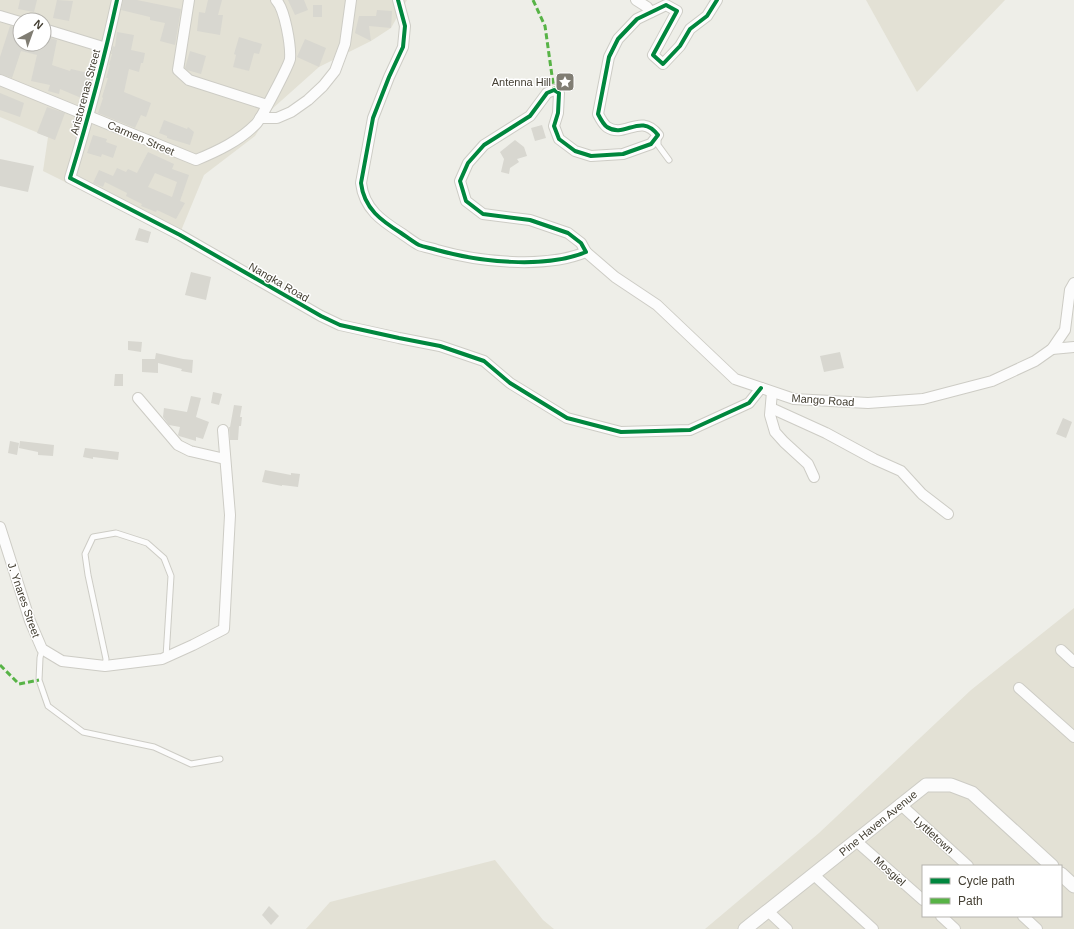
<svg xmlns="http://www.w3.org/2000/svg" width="1074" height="929" viewBox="0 0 1074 929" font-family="Arial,sans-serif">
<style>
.residential{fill:#e3e1d5;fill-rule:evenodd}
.building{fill:#d8d7d0;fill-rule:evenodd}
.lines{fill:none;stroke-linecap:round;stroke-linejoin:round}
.service-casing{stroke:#cdccc5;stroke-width:7}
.minor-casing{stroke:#cdccc5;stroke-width:12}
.tertiary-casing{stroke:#cdccc5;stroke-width:15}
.service{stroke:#fcfcfc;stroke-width:5}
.minor{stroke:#fcfcfc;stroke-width:10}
.tertiary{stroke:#fcfcfc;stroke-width:13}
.quiet{stroke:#57b346;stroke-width:3;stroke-dasharray:6 3;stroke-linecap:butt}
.cycleway-casing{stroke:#fff;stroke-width:6}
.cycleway{stroke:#00873e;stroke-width:4}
.labels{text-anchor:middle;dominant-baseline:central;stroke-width:3;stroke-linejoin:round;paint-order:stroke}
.poi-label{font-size:11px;fill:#454034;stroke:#fff;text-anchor:end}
.street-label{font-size:11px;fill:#454034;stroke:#fff}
</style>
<rect width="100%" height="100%" fill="#eeeee8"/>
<!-- residential -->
<g class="residential">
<path d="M0 0H407L391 28 371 41 319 67 272 109 255 136 204 175 178 238 43 171 48 137 0 117ZM20 20H44V44H20Z"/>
<polygon points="866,0 1005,0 917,92"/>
<path d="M1074 608V929H705L819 833 971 690ZM923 866H1061V916H923Z"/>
<polygon points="495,860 543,920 554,929 306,929 330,902"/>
</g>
<!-- building -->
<g class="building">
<polygon points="20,0 37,0 34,12 18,9"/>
<polygon points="57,0 73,1 69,21 53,18"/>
<polygon points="123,0 137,0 181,9 175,45 160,41 165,23 150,20 150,17 121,10"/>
<polygon points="208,0 222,0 218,15 223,15 220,35 197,31 199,12 205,13"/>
<polygon points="288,0 304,0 308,10 295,15"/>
<rect x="313" y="5" width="9" height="12"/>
<polygon points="377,10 392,11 391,28 369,26 371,41 355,33 359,16 376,16"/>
<polygon points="10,26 20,28 20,44 44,44 44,36 57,40 52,65 70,71 71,69 93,74 86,100 60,89 59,94 48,91 50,85 31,81 37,55 21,51 12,78 0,74 0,57"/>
<polygon points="117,32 134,35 131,50 145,53 143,63 141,63 139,72 129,69 124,92 151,103 146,117 141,115 135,128 98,113 103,98 102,97 108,78 106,78 110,65 109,65 112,54 111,54 113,46 115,47"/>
<polygon points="239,37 262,44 259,54 254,53 249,71 233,67 236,55 234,54"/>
<polygon points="305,39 326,48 319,67 297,57"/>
<polygon points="190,51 206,56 201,74 187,70 185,68"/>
<polygon points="0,93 24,103 20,117 0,110"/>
<polygon points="47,107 65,113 55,140 37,133"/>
<polygon points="164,120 187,129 188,127 194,132 190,145 167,138 167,136 159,133"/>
<polygon points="542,125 546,138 535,141 531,128"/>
<polygon points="93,135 107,139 106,142 117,146 113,158 102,154 101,157 87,153"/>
<polygon points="515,140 524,147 527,156 517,159 519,162 510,168 509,174 501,172 504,159 500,152"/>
<path d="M148 152 174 164 172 169 189 175 180 201 185 203 176 219 157 210 156 212 141 206 142 204 126 196 127 193 105 182 103 187 93 183 99 170 113 176 117 168 126 172 128 169 137 173ZM155 173 177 182 172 197 148 187Z"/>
<polygon points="0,159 34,166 28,192 0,186"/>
<polygon points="139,228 151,232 148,243 135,240"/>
<polygon points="191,272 211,277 206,300 185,295"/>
<polygon points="128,341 142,342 141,352 128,350"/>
<polygon points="840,352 844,368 824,372 820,356"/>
<polygon points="156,353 183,359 193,360 192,373 181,371 182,369 158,363 158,373 142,372 142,359 155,359"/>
<polygon points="115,374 123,374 123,386 114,386"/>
<polygon points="213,392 222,394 219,405 211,403"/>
<polygon points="191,396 201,398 196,417 209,422 203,439 196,437 196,441 179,436 178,435 180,427 169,425 163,417 164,408 187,412"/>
<polygon points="234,405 242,406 240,417 242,417 241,426 239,426 238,440 230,440 229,427 230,427"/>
<polygon points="1063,418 1072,422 1066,438 1056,434"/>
<polygon points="10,441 19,443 17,455 8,453"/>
<polygon points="20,441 54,445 53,456 38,455 38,452 19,448"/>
<polygon points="85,448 119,452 118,460 93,457 93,459 83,457"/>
<polygon points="265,470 291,475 291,473 300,474 298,487 282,485 282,486 262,482"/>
<polygon points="269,906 279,916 271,925 262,915"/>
</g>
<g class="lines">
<!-- service casing -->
<g class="service-casing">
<g id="service">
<polyline points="658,138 658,145 669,160"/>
<polyline points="42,649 40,658 39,680 48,706 83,732 154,747 191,764 220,759"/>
<polyline points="105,666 106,659 88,575 85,554 93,537 116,533 147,543 164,558 171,576 166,657"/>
</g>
</g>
<!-- minor casing -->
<g class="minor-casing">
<g id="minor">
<path d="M117 0C104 60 88 119 70 178L180 235 321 316 340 325 399 338 440 346 484 361 510 383 567 418 621 432 690 430 749 403 761 388"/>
<polyline points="189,0 178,70 189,80 267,105"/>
<path d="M398 0 405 26 403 47 389 77 373 118 361 183C364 209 382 221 401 233 407 237 413 242 419 245 424 247 431 248 437 250 479 262 545 269 586 252L581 243 568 233 530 220 483 214 466 201 460 181 468 163 484 145 530 116 547 93 554 90 559 93 558 113 554 126 559 139 575 151 591 156 623 154 651 144 658 135C640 112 625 139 607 127 603 124 600 118 598 114L609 57 618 39 637 19 666 5 677 11 653 55 663 64 680 46 690 29 707 16 717 0"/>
<polyline points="636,0 647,7 651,12"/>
<polyline points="0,16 20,22"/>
<polyline points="44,29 106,48"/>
<path d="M0 80 196 160C218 151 239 141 256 124 261 119 289 65 290 59 291 46 285 9 276 0"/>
<polyline points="260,118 277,118 291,112 308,100 323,86 335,71 345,44 351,0"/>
<polyline points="586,252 615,277 657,305 735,379 794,399 868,403 923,399 992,381 1035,361 1052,349 1065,330 1070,290 1074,283"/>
<polyline points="1052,349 1074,347"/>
<polyline points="772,392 770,415 775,432 784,442 808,464 814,477"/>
<polyline points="138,398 178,445 190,451 225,459"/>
<polyline points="771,408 826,433 874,459 901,471 922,494 948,514"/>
<polyline points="0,527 30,621 42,649 62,661 105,666 162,659 193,645 224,629 230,515 223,430"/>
<polyline points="1061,650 1074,662"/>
<polyline points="1019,688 1074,737"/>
<polyline points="900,804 968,866"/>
<polyline points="856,841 923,900"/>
<polyline points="814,875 873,929"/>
<polyline points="767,910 787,929"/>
<polyline points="941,916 955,929"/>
<polyline points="1023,916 1037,929"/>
</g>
</g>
<!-- tertiary casing -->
<g class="tertiary-casing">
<g id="tertiary">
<polyline points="1061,874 1074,886"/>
<polyline points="745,929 926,785 951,785 972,793 1052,866"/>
</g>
</g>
<!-- service -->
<use href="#service" class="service"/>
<!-- minor -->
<use href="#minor" class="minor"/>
<!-- tertiary -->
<use href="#tertiary" class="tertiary"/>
<!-- quiet -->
<g class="quiet">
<polyline points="533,0 545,26 554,90"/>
<polyline points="0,665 19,684 39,680"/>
</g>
<!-- cycleway casing -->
<g class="cycleway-casing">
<g id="cycleway">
<path d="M117 0C104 60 88 119 70 178L180 235 321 316 340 325 399 338 440 346 484 361 510 383 567 418 621 432 690 430 749 403 761 388"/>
<path d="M398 0 405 26 403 47 389 77 373 118 361 183C364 209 382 221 401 233 407 237 413 242 419 245 424 247 431 248 437 250 479 262 545 269 586 252L581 243 568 233 530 220 483 214 466 201 460 181 468 163 484 145 530 116 547 93 554 90 559 93 558 113 554 126 559 139 575 151 591 156 623 154 651 144 658 135C640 112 625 139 607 127 603 124 600 118 598 114L609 57 618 39 637 19 666 5 677 11 653 55 663 64 680 46 690 29 707 16 717 0"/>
</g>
</g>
<!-- cycleway -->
<use href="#cycleway" class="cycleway"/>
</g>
<!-- icons -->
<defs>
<g id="sight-square" transform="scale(1)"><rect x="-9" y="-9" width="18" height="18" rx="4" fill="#807d73" stroke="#fff"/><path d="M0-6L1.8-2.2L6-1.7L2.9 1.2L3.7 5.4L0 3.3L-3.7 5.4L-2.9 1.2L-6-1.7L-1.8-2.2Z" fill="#fff"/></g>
</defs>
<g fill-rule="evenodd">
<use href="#sight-square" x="565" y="82"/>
</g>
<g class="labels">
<!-- poi labels -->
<g class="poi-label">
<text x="551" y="82">Antenna Hill</text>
</g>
<!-- street labels -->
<g class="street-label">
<text transform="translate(85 92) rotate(-75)">Aristorenas Street</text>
<text transform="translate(141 138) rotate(23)">Carmen Street</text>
<text transform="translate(279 282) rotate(30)">Nangka Road</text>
<text transform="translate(823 400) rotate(4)">Mango Road</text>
<text transform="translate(24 600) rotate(71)">J. Ynares Street</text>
<text transform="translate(878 823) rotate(-39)">Pine Haven Avenue</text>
<text transform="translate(934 835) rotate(42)">Lyttletown</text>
<text transform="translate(890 871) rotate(42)">Mosgiel</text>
</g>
</g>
<!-- legend -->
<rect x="922" y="865" width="140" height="52" fill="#ffffff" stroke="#b5b3ae"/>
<rect x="930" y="878" width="20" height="6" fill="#00873e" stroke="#b5b3ae"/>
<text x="958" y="885" font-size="12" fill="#454034">Cycle path</text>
<rect x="930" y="898" width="20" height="6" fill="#57b346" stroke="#b5b3ae"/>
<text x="958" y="905" font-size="12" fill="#454034">Path</text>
<!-- north arrow -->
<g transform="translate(32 32) rotate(41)"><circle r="19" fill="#ffffff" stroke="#b5b3ae"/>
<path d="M0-3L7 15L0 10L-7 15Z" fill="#807d73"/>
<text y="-6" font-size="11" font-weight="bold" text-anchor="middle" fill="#454034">N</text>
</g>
</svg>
